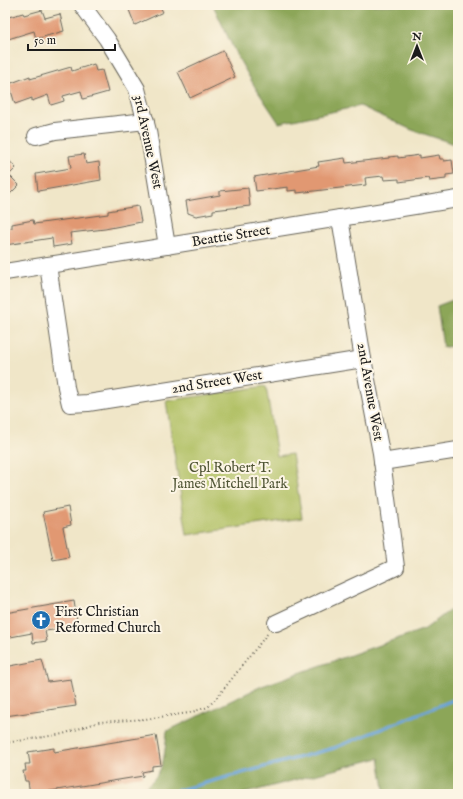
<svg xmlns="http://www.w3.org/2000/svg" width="463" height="799" viewBox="0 0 463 799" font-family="'IM FELL English',serif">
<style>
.green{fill:#b0c063;stroke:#666e40}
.forest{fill:#8ca659;stroke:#54613a}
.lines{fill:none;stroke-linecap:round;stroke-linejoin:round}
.stream{stroke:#6aa4da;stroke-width:3.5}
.building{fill:#e19872}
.minor-casing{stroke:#666358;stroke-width:18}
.path{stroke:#666358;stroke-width:2;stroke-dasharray:1 3;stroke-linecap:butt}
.minor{stroke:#fff;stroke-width:16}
.labels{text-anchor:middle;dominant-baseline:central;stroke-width:4;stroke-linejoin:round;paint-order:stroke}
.street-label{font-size:14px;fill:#1c1c1c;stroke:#fcf5e5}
.park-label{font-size:14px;fill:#505535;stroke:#fcf5e5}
.poi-label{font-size:14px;fill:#1c1c1c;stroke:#fcf5e5;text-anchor:start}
</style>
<rect width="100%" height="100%" fill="#fcf5e5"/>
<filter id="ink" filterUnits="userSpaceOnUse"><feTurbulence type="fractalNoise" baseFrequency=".025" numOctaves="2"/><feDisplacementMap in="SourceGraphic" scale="8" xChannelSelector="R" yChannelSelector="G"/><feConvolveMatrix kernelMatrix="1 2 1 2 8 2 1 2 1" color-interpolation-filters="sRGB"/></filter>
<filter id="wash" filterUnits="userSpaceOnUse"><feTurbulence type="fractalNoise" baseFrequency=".012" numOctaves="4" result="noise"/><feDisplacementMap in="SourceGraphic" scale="16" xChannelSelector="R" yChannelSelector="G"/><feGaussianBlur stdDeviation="0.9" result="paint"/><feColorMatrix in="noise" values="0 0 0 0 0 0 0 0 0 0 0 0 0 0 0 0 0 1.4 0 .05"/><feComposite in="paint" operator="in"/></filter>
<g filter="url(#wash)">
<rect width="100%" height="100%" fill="#f0e6c8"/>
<!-- green -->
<polygon class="green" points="266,386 277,456 292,454 302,518 187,535 166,401"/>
<!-- forest -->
<g class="forest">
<polygon points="213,5 458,5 458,145 412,130 360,106 279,123 255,87 236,54"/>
<polygon points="458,298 458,346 443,347 437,306"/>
<path d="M458 604V794H385L379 758 242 794H134C164 778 164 762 167 731L262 686 425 629Z"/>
</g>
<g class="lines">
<!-- stream -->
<polyline class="stream" points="172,794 176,791 334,748 458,698"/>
</g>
<g id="blocks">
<!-- building -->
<g class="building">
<polygon points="127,5 159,5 163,12 135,25"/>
<polygon points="42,10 45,18 60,14 64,31 36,39 34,31 5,40 5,18 23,13 24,15"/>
<polygon points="223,51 235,77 190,98 178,72"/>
<polygon points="94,64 96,71 102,70 108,92 83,99 81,91 63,96 64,101 51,105 48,95 32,101 32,98 15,104 9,84 30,76 30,79 71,67 72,71"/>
<polygon points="84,154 86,164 99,162 101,180 38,191 36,174 71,168 69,156"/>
<polygon points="420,155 420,158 439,155 440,159 444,159 444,161 452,160 454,174 446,175 446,179 429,181 428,178 399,182 399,179 384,180 383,176 365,178 366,185 297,193 297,190 288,191 288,187 256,191 254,177 319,166 318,162 345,158 346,163 389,158 389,157 398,156 398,158"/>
<polygon points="5,156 16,168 9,175 19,185 5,199"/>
<polygon points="248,188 250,206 213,210 213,213 196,216 188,213 186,201 220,195 220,191"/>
<polygon points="138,206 141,222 105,229 70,233 72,244 53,247 52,238 5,245 5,229 12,228 12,224 33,220 34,224 108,214 108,211"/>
<polygon points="68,507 71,525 63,527 69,557 53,560 43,512"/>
<polygon points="74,601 78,627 45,631 47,641 33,643 32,633 5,638 5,613"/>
<polygon points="42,660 48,682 71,679 76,706 5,716 5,667"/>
<polygon points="156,735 161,765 152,766 152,770 142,772 143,776 32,794 30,794 28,781 25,781 23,771 26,771 25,764 30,764 28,752 54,748 54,752"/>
</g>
</g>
</g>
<g filter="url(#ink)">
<use href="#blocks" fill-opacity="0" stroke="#666358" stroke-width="1"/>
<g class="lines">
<!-- minor casing -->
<g class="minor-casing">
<g id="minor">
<polyline points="82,5 107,39 137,89 148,131 167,246"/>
<polyline points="36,136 55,131 146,121"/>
<polyline points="48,265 66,387 70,404 88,403 363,359"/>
<polyline points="5,272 458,199"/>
<polyline points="382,462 458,450"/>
<polyline points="276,623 396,567 381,453 363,359 340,218"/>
</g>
</g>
<!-- path -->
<polyline class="path" points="5,743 63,734 99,722 145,719 189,713 208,707 219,695 268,633"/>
<!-- minor -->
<use href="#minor" class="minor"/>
</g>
</g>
<!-- icons -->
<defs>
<g id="church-disc" transform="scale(1)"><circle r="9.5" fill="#1f6fb2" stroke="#fcf5e5"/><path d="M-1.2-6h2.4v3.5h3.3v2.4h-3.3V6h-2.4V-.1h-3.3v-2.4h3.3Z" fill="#fff"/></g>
</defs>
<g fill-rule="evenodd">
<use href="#church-disc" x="41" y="620"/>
</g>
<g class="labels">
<!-- street labels -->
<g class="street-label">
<text transform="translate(148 142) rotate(78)">3rd Avenue West</text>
<text transform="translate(231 236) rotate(-9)">Beattie Street</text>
<text transform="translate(217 382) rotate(-9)">2nd Street West</text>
<text transform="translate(370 392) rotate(80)">2nd Avenue West</text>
</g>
<!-- park labels -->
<g class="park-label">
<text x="230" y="468">Cpl Robert T.<tspan x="230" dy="16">James Mitchell Park</tspan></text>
</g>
<!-- poi labels -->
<g class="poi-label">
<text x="55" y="612">First Christian<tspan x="55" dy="16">Reformed Church</tspan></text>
</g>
</g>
<!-- margin -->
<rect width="463" height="799" fill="none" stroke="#fcf5e5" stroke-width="20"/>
<!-- north arrow -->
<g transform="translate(417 46)" stroke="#fcf5e5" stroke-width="3" paint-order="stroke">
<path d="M0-3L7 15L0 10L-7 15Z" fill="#1c1c1c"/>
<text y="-6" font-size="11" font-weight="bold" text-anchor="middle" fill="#1c1c1c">N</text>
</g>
<!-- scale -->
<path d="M28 44v6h87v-6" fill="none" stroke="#1c1c1c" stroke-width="2"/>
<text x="34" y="44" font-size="12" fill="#1c1c1c" stroke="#fcf5e5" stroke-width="3" paint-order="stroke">50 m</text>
</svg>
